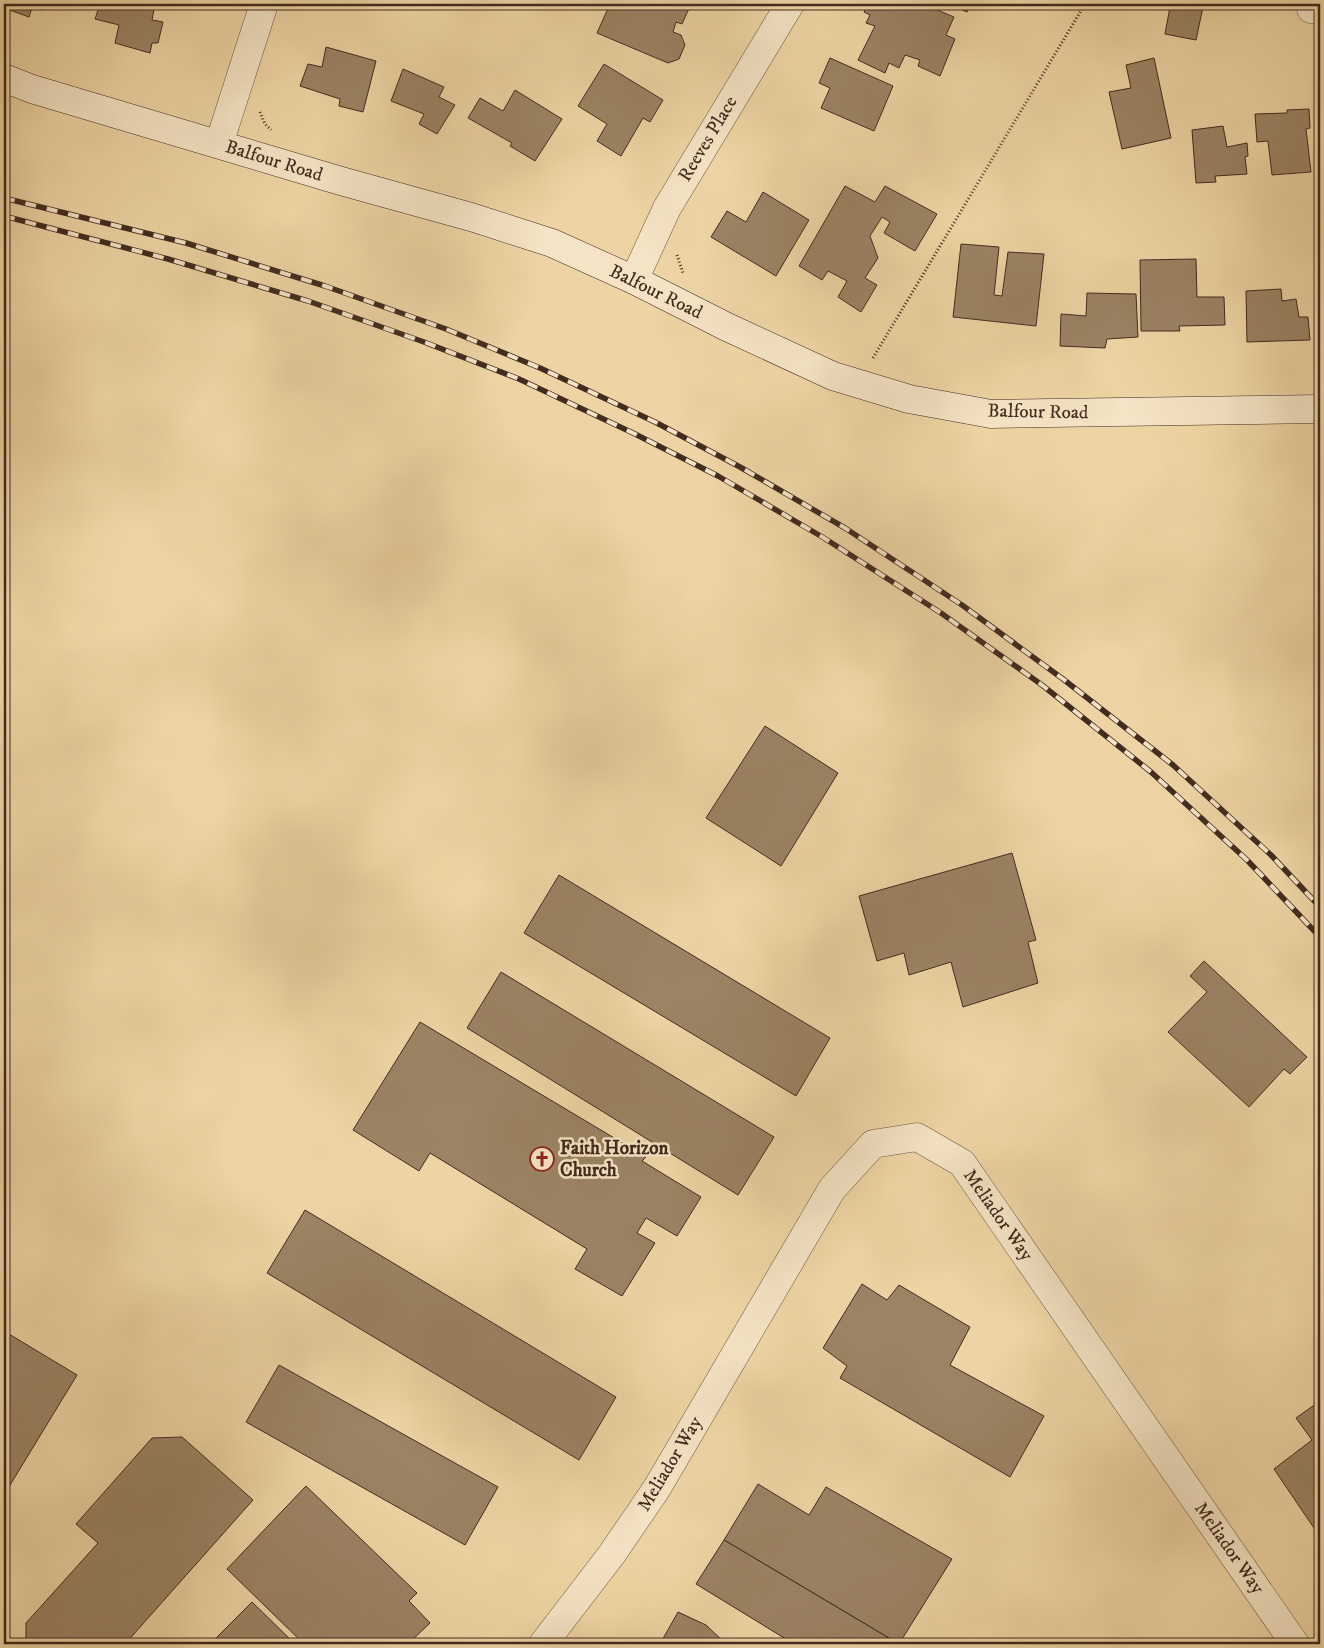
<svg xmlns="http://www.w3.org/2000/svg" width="1324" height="1648" viewBox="0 0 1324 1648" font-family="'IM FELL DW Pica',serif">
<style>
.building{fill:#9b8364;stroke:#422b1f}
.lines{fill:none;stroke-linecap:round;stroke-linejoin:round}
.street-casing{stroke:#6d5540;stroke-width:29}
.secondary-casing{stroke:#422b1f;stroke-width:29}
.path{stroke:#422b1f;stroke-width:3;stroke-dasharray:1 2.5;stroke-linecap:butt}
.street{stroke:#f4e3c4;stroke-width:28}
.secondary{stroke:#f4e3c4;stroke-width:28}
.rail-casing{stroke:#422b1f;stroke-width:5.5}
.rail{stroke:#f4e3c4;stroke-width:4;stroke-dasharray:11;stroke-linecap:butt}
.labels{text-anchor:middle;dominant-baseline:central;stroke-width:5;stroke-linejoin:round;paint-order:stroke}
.street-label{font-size:19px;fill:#422b1f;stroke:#f4e3c4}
.poi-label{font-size:19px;font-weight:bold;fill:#422b1f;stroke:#f4e3c4;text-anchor:start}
</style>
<rect width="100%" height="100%" fill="#eed4a4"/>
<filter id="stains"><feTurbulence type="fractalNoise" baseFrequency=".004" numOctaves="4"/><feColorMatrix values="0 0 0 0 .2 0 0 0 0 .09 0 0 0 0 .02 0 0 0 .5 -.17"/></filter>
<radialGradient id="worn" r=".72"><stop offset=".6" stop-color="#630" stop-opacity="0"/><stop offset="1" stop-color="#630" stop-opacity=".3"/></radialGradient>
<!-- building -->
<g class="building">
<polygon points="5,4 60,4 59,9 44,5 42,10 32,8 29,17 4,8"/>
<polygon points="100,4 155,4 152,20 163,22 158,43 152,43 150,53 115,43 119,25 95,19"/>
<polygon points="610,4 691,4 682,24 676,22 673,32 681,35 685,45 679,59 668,63 597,33"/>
<polygon points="868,4 923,4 954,17 946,35 955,39 940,76 918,66 920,60 905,55 899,68 889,63 885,73 858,60 875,26 866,23 870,15 864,12"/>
<polygon points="948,4 971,4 967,12"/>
<polygon points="1154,4 1199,4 1198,6 1203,7 1196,40 1165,34 1170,7"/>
<polygon points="326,47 376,61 363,112 339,106 340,99 300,86 308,64 322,67"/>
<polygon points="830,58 893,86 874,131 821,108 830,88 819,83"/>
<polygon points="1154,58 1171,138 1122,149 1109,92 1131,88 1126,65"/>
<polygon points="604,64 663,100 650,122 643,118 621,156 597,141 607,124 578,106"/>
<polygon points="403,69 444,87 439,97 455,105 437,134 419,124 424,114 391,101"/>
<polygon points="515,90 562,119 535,161 510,146 512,143 468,118 480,98 503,111"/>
<polygon points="1309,109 1310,128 1306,129 1311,172 1272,175 1268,141 1257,142 1255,114 1287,113 1287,110"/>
<polygon points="1223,126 1227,147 1247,143 1248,156 1245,157 1247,174 1215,176 1216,182 1196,183 1192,130"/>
<polygon points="845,186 875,202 885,186 937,214 915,251 884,233 890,222 882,217 870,236 878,258 865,278 877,285 861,312 838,297 847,281 828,271 822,280 799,266"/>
<polygon points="763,192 809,220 776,276 711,237 727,211 746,222"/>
<polygon points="961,244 999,247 994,295 1002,296 1008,252 1044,254 1036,326 953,317"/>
<polygon points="1196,259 1197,297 1224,297 1225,325 1179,326 1180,331 1141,331 1140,260"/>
<polygon points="1281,289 1282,301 1296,299 1299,317 1308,317 1310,340 1247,342 1246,291"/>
<polygon points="1087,293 1136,294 1138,337 1107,339 1105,348 1060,346 1061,314 1086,316"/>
<polygon points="765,726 838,773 781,866 706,818"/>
<polygon points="1012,853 1036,940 1028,942 1038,983 963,1007 951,962 909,975 904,953 877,961 859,896"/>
<polygon points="559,875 830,1038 796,1096 524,933"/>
<polygon points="1204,961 1307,1057 1290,1074 1284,1069 1249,1107 1168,1032 1207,992 1190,976"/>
<polygon points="501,972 774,1137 738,1195 467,1028"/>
<polygon points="420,1022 646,1157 642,1161 701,1197 677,1236 646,1218 637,1233 655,1243 622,1296 575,1269 587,1249 430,1153 419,1171 353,1130"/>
<polygon points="305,1210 616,1397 579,1460 267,1273"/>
<polygon points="862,1284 887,1300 899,1285 970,1327 950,1365 1044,1416 1010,1477 840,1378 847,1366 823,1348"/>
<polygon points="4,1331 77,1375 4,1495"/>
<polygon points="279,1365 498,1487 465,1545 246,1422"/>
<polygon points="1320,1401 1320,1528 1316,1531 1274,1469 1312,1440 1296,1418"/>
<polygon points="182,1437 253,1500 125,1644 27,1644 26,1643 26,1623 98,1543 76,1524 152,1438"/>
<polygon points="758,1484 809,1515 826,1487 952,1559 899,1644 724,1540"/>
<polygon points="306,1486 417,1593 409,1601 430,1623 408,1644 304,1644 227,1569"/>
<polygon points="724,1540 899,1644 900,1644 794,1644 696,1584"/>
<polygon points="252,1602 295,1644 210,1644"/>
<polygon points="678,1612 706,1625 726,1644 660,1644"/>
</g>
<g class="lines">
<!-- street casing -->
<g class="street-casing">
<g id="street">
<polyline points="1311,9 1320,10"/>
<polyline points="219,144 264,4"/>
<polyline points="634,280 667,208 790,4"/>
<polyline points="543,1644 612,1554 657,1488 832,1189 873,1144 917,1137 962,1163 1295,1644"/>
</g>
</g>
<!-- secondary casing -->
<g class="secondary-casing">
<polyline id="secondary" points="4,78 32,89 341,181 471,217 552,243 634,280 727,327 833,376 909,399 991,414 1320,409"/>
</g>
<!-- path -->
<g class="path">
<polyline points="260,112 265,124 271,130"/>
<polyline points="677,255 683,273"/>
<polyline points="873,358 1085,4"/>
</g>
<!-- street -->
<use href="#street" class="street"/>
<!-- secondary -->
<use href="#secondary" class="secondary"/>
<!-- rail casing -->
<g class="rail-casing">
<g id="rail">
<polyline points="4,198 186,243 325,286 446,329 540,368 655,422 740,467 845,528 962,605 1063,679 1173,765 1271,855 1320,907"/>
<polyline points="4,216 168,259 308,301 424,342 519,379 635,434 718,476 824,538 941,613 1042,685 1151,772 1247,860 1320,937"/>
</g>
</g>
<!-- rail -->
<use href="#rail" class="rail"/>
</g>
<!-- icons -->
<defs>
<g id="church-ring" transform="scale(1.25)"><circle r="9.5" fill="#f4e3c4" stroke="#8f2418" stroke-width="1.5"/><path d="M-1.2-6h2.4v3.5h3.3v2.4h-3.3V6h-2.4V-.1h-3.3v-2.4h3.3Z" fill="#8f2418"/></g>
</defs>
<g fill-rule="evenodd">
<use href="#church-ring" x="542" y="1159"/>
</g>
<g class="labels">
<!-- street labels -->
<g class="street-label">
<text transform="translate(708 139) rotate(-59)">Reeves Place</text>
<text transform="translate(274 161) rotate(17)">Balfour Road</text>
<text transform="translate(656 292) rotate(26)">Balfour Road</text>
<text transform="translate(1038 412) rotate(1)">Balfour Road</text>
<text transform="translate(998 1215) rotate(55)">Meliador Way</text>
<text transform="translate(670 1464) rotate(-59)">Meliador Way</text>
<text transform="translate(1229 1548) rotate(55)">Meliador Way</text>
</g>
<!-- poi labels -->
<g class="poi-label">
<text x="560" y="1148">Faith Horizon<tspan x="560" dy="22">Church</tspan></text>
</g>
</g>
<!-- margin -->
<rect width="1324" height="1648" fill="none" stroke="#eed4a4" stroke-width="20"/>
<rect x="5" y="5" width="1314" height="1638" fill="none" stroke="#422b1f" stroke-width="2.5"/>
<rect x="10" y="10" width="1304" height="1628" fill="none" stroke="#422b1f"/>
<rect width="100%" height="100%" filter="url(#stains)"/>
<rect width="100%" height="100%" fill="url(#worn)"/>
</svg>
